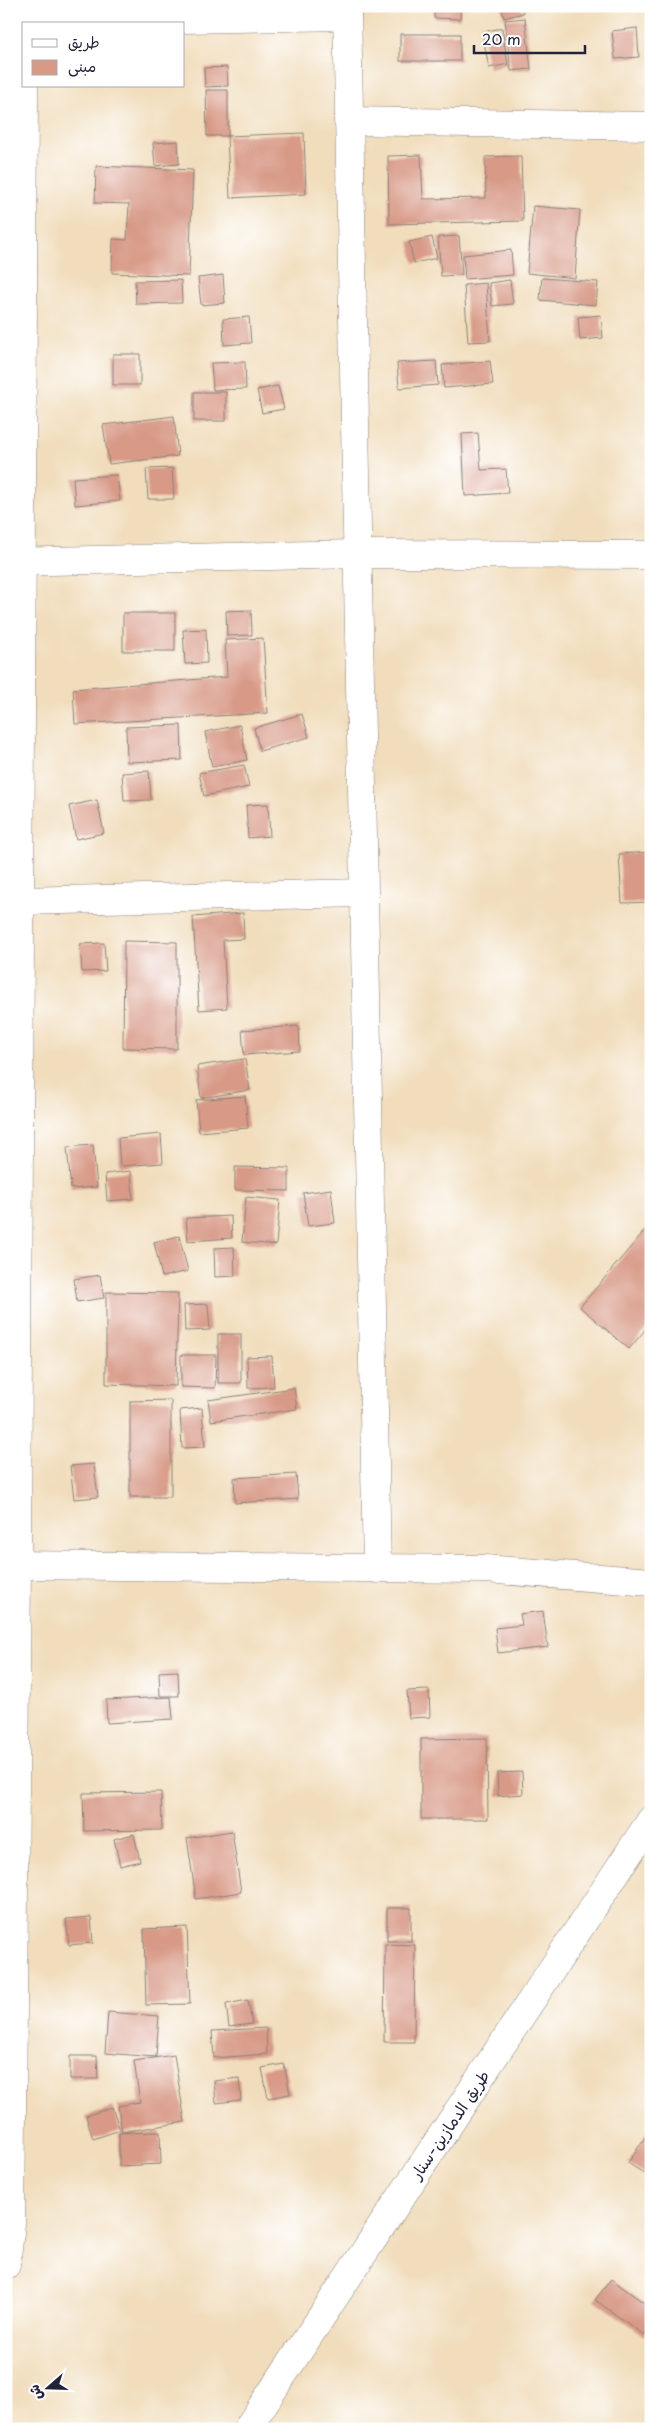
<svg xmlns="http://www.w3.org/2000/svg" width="657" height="2435" viewBox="0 0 657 2435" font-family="'Playpen Sans','Playpen Sans Arabic',sans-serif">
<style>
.building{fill:#d89a87}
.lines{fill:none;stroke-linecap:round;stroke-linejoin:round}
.minor-casing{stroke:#8a807c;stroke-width:29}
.trunk-casing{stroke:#8a807c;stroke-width:29}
.minor{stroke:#fff;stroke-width:28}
.trunk{stroke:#fff;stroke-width:28}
.labels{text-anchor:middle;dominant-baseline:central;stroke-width:4.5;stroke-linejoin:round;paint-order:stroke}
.street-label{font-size:16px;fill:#22223b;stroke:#fff}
</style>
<rect width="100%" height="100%" fill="#fff"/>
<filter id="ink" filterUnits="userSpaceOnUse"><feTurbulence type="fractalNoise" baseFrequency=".02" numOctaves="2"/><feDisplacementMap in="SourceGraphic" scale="10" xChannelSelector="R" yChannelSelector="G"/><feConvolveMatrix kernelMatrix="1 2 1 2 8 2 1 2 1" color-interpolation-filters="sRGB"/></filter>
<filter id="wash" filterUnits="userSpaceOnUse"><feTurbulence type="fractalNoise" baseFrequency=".0096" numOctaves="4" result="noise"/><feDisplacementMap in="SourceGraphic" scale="20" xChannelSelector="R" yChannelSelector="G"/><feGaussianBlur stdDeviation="1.12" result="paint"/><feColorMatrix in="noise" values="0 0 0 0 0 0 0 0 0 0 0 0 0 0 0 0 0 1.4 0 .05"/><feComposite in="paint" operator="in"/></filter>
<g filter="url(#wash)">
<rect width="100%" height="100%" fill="#f1ddbc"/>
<g id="blocks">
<!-- building -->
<g class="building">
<polygon points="434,6 461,6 460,19 434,18"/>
<polygon points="501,6 522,6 523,13 504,18"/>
<polygon points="525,18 531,69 511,71 505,20"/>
<polygon points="502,28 508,64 489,68 482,32"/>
<polygon points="637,28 639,57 615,59 612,31"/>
<rect x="400" y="34" width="60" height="27"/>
<polygon points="227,67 228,86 205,87 204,68"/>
<polygon points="206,90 228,90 228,136 207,136"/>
<polygon points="304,133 306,194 230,198 227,136"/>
<polygon points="178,141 179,164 155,166 153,143"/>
<polygon points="421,155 423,199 486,198 485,157 521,156 523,221 389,224 388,156"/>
<polygon points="96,166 193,170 189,276 112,273 113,239 127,240 129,204 95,203"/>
<polygon points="533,206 580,210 575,278 527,273"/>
<polygon points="459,236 462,275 441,276 438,237"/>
<polygon points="432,237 437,258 414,263 409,242"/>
<polygon points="511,250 513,275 465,279 463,255"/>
<polygon points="223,275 225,303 201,305 198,278"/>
<polygon points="542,278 598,282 596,305 540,300"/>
<polygon points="181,280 182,303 136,304 135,281"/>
<polygon points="510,280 513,304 492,306 489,283"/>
<polygon points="486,283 490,341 468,342 464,285"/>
<polygon points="601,315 603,338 580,340 578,317"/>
<polygon points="249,317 251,343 224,345 223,319"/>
<rect x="113" y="354" width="27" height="31"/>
<polygon points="436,361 438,385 399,388 397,363"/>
<polygon points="490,361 493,384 444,388 442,365"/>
<polygon points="245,362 246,389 213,390 211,363"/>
<polygon points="278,386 284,409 262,413 257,390"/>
<rect x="194" y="392" width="32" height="29"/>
<polygon points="174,416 178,456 109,464 103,425"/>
<polygon points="478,433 481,470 506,469 508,493 465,496 462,434"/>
<polygon points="172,468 174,499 148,499 146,469"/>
<polygon points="117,475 120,501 75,505 73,478"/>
<polygon points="251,610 252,635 227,636 226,611"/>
<rect x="123" y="613" width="52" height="38"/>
<polygon points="206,629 207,663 185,664 183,630"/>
<polygon points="263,638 268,713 75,724 73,689 227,677 225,640"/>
<polygon points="302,714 309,737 260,751 254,728"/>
<polygon points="181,725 182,760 127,762 126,727"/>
<polygon points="240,725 247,760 212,767 205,732"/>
<polygon points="244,765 249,787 204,796 199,773"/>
<polygon points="149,771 151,800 124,801 122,773"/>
<polygon points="97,800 104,833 76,839 69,806"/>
<polygon points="268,804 270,836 248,838 246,805"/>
<polygon points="651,852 651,902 622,903 619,854"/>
<polygon points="243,913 244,939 223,940 227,1008 199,1010 193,917"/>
<polygon points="124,941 177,942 177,1049 123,1048"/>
<polygon points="104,943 106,971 82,972 80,944"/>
<polygon points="299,1026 300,1051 244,1055 242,1030"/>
<polygon points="245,1059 250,1090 201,1098 197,1066"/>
<polygon points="245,1096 248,1128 199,1132 196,1100"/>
<polygon points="161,1134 163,1163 120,1166 118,1138"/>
<polygon points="93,1145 97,1187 71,1189 67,1147"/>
<polygon points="235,1167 289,1168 289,1191 235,1190"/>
<polygon points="131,1171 133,1199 107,1201 105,1174"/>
<polygon points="331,1189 335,1223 308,1226 303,1193"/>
<polygon points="246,1197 280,1200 276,1245 242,1242"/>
<polygon points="231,1216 232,1238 188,1241 186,1218"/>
<polygon points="646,1229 651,1233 651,1323 629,1349 580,1307"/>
<polygon points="179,1236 188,1271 162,1277 154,1242"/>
<polygon points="234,1247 235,1276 215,1277 214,1248"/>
<polygon points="100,1275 104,1298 77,1302 74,1279"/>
<polygon points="106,1292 178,1293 176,1386 106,1384"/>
<polygon points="208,1304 210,1330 185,1331 184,1305"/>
<rect x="218" y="1334" width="23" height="49"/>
<polygon points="181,1355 216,1355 215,1388 181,1387"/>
<polygon points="272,1356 274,1387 248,1388 247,1357"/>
<polygon points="294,1388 297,1409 211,1421 208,1400"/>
<polygon points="171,1400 171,1497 130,1497 130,1401"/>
<polygon points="202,1408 205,1447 182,1448 180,1410"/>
<polygon points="94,1464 98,1497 74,1499 70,1466"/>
<polygon points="296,1474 298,1499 235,1503 234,1478"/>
<polygon points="543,1611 548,1647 498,1653 495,1628 522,1625 520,1614"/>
<polygon points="178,1671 179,1696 160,1696 159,1672"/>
<polygon points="429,1690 430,1717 409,1718 407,1691"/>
<polygon points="171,1697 173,1719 107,1723 106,1700"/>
<polygon points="487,1738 488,1819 421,1819 421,1739"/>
<polygon points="522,1772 523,1794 498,1796 497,1773"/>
<polygon points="161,1792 162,1830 84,1831 83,1793"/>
<polygon points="232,1831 241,1892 196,1899 187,1838"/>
<polygon points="134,1834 140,1861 120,1866 114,1839"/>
<rect x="387" y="1908" width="24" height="33"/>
<polygon points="91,1917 93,1943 69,1945 66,1919"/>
<polygon points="187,1927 190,2004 146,2005 144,1929"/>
<polygon points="385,1944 415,1945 414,2042 384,2042"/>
<polygon points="248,2000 252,2024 229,2027 226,2004"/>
<polygon points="108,2012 159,2016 156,2057 105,2053"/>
<polygon points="266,2028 267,2054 214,2058 212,2031"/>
<polygon points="174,2055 185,2122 122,2132 118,2106 140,2102 134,2061"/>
<polygon points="70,2056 97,2056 98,2079 70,2079"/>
<polygon points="284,2064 290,2094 268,2098 262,2068"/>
<polygon points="239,2078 241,2100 216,2103 214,2081"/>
<polygon points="112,2107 120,2130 93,2139 86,2116"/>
<polygon points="651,2128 651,2178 628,2163"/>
<polygon points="160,2132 161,2164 119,2166 119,2133"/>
<polygon points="611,2279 651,2308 651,2325 644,2335 595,2300"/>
</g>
</g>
</g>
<g filter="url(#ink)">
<use href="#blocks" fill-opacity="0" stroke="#8a807c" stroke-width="1"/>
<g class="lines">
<!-- minor casing -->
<g class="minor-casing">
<g id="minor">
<polyline points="23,6 24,70"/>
<polyline points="347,6 377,1569"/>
<polyline points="22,22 347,16"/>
<polyline points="348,121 651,126"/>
<polyline points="6,562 357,554 651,555"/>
<polyline points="20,901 363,893"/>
<polyline points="6,1565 485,1569 651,1582"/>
<polyline points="6,2265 11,2224 17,1565 24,86"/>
</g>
</g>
<!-- trunk casing -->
<g class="trunk-casing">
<polyline id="trunk" points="247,2429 651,1820"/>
</g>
<!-- minor -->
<use href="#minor" class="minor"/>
<!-- trunk -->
<use href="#trunk" class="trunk"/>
</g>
</g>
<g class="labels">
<!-- street labels -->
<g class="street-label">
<text transform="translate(449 2124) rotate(-56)">طريق الدمازين-سنار</text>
</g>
</g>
<!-- margin -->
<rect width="657" height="2435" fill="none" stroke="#fff" stroke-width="25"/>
<!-- legend -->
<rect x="22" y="22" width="162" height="65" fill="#ffffff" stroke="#a7a7b1"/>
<rect x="32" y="39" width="25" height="8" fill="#ffffff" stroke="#a7a7b1"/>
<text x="68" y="48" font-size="15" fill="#22223b">طريق</text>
<rect x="32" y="60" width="25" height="15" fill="#d89a87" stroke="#a7a7b1"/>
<text x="68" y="72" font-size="15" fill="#22223b">مبنى</text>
<!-- north arrow -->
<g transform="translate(48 2388) rotate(250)" stroke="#ffffff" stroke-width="4" paint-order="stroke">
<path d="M0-4L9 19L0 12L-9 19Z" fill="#22223b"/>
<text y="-8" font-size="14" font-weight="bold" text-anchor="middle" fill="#22223b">ش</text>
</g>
<!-- scale -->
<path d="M474 45v8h111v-8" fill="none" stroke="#22223b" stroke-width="2.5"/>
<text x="482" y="45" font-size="15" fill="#22223b" stroke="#ffffff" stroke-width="4" paint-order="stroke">20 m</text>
</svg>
